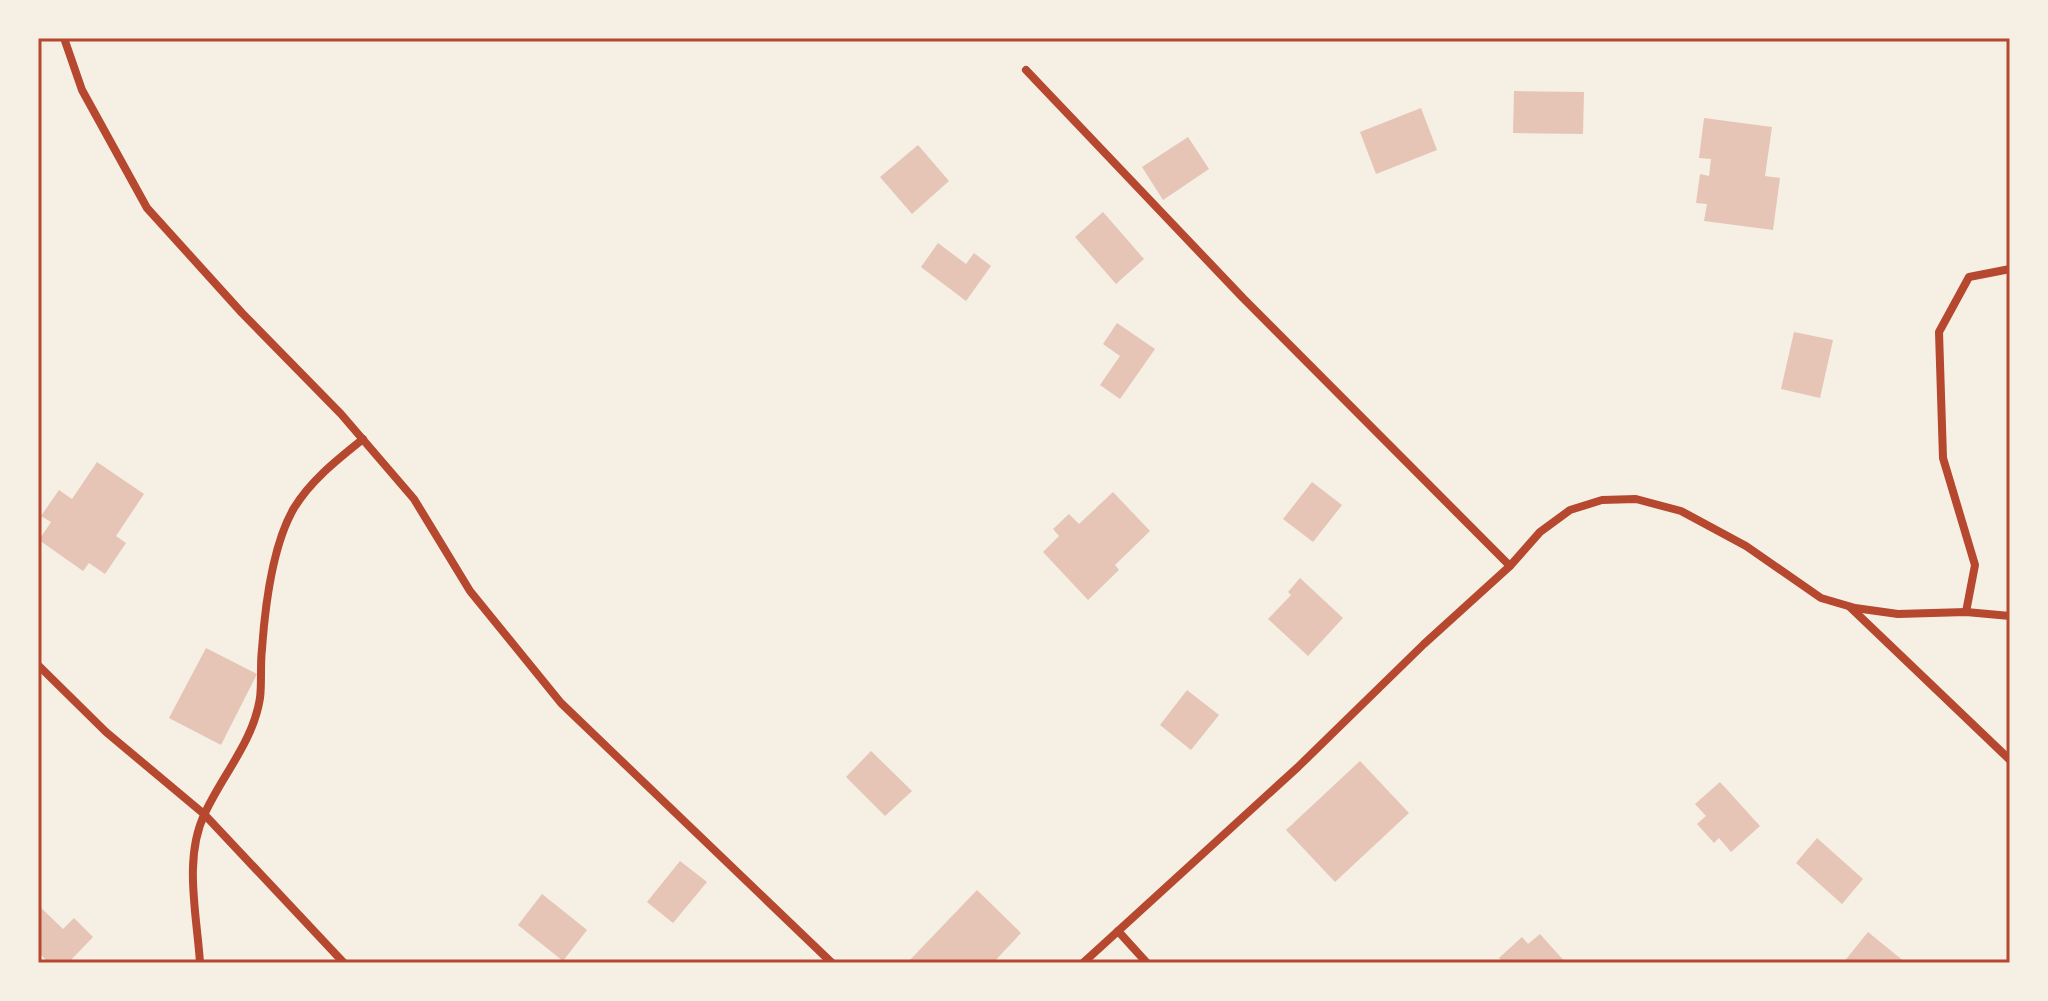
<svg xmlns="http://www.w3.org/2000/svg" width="2048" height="1001" font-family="'Nunito Sans',sans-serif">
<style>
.building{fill:#e6c5b7}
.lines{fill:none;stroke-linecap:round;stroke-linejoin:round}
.minor{stroke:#b5482f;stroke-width:8}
.neatline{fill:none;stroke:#b5482f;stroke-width:3}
</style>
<rect width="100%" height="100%" fill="#f6efe4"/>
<g class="building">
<path d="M 1514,91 L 1584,92 L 1583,134 L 1513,133 Z"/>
<path d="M 1421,108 L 1437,150 L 1376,174 L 1360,132 Z"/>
<path d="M 1704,118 L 1772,127 L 1765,176 L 1780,178 L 1773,230 L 1704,221 L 1707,204 L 1696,203 L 1700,174 L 1709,176 L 1711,159 L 1699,158 Z"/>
<path d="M 1188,137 L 1209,169 L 1163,200 L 1142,167 Z"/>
<path d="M 918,145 L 949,181 L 912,214 L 880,177 Z"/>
<path d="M 1103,212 L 1144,259 L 1116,284 L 1075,237 Z"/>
<path d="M 938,243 L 966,264 L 974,253 L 991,266 L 966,301 L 921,267 Z"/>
<path d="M 1117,323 L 1155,349 L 1120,399 L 1100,385 L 1120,356 L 1103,344 Z"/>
<path d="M 1794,332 L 1833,340 L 1820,398 L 1781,389 Z"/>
<path d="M 97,462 L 144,494 L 116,536 L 126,543 L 105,574 L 89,563 L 83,571 L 39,540 L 51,522 L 41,516 L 59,490 L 72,499 Z"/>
<path d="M 1312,482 L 1342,505 L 1313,542 L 1283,519 Z"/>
<path d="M 1113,492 L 1150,531 L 1115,565 L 1119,570 L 1088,600 L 1043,552 L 1059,536 L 1053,529 L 1069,514 L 1079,524 Z"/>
<path d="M 1300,578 L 1343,618 L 1308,656 L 1268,619 L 1291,595 L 1288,592 Z"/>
<path d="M 206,648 L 257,674 L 221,745 L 169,718 Z"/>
<path d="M 1187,690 L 1219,715 L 1191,750 L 1160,725 Z"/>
<path d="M 871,751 L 912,791 L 885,816 L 846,777 Z"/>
<path d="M 1360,761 L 1409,813 L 1335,882 L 1286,830 Z"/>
<path d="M 1720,782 L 1760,826 L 1731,852 L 1719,838 L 1714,843 L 1697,824 L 1706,816 L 1695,804 Z"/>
<path d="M 1817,838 L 1863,879 L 1842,904 L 1796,863 Z"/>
<path d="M 680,861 L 707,882 L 673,923 L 647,902 Z"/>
<path d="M 977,890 L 1021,933 L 993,963 L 907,963 Z"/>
<path d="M 542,894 L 587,930 L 563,961 L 518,925 Z"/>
<path d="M 38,905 L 63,929 L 74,918 L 93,937 L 68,963 L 49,963 L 38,952 Z"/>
<path d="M 1868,932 L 1906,963 L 1843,963 Z"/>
<path d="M 1540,934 L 1566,963 L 1503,963 L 1499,958 L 1522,937 L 1528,944 Z"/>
</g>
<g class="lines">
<g class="minor">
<path d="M 64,38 L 82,90 L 147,208 L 242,313 L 341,414 L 414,499 L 470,591 L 561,703 L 832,963"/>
<path d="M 1026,70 L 1243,298 L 1510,566"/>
<path d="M 1850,607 L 2010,760"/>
<path d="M 1966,612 L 1975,565 L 1943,458 L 1939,332 L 1969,277 L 2010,269"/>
<path d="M 38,665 L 106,732 L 204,814 L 344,963"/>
<path d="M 1118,931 L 1147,963"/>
<path d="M 200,963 C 197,915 183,858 205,813 C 223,774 253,742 260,698 C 262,682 260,665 262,649 C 265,607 273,544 294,508 C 311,480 338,459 363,439"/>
<path d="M 1083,963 L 1298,767 L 1424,644 L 1510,566 L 1540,532 L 1570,510 L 1602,500 L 1636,499 L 1681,511 L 1746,546 L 1821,598 L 1855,608 L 1898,614 L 1966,612 L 2010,616"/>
</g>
</g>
<rect width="2048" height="1001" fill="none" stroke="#f6efe4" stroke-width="80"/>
<rect x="40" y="40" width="1968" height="921" class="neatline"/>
</svg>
